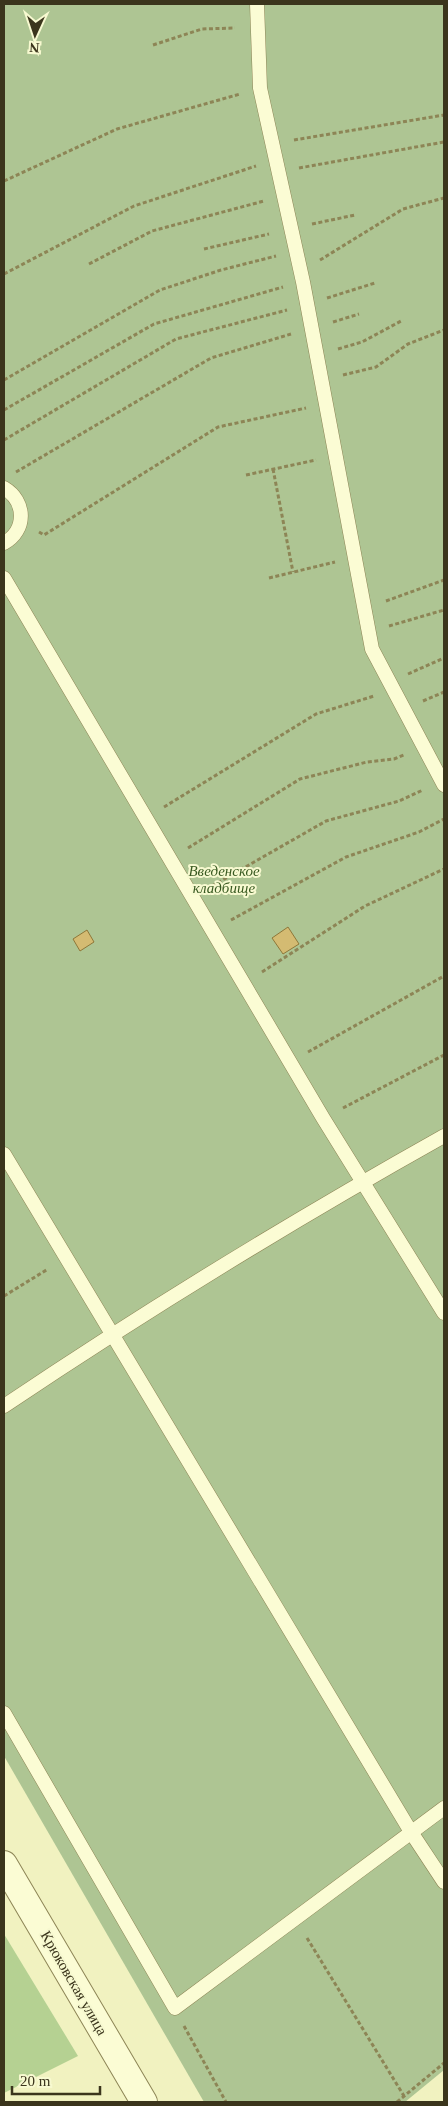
<svg xmlns="http://www.w3.org/2000/svg" width="448" height="2106" font-family="'Times New Roman',serif">
<style>
.green{fill:#b5d192}
.cemetery{fill:#aec593}
.building{fill:#d4bb72;stroke:#8e7739}
.lines{fill:none;stroke-linecap:round;stroke-linejoin:round}
.service-casing{stroke:#8d8556;stroke-width:15}
.minor-casing{stroke:#8d8556;stroke-width:28}
.path{stroke:#8d8556;stroke-width:3;stroke-dasharray:4 2.5;stroke-linecap:butt}
.service{stroke:#fbfcd4;stroke-width:14}
.minor{stroke:#fbfcd4;stroke-width:26}
.labels{text-anchor:middle;dominant-baseline:central;stroke-width:4;stroke-linejoin:round;paint-order:stroke}
.park-label{font-size:15px;font-style:italic;fill:#385920;stroke:#f7f9d0}
.street-label{font-size:15px;fill:#3b351c;stroke:#f7f9d0}
</style>
<rect width="100%" height="100%" fill="#f1f2c0"/>
<path class="green" d="M 4,1934 L 78,2056 L 4,2093 Z"/>
<path class="cemetery" d="M 4,4 L 444,4 L 444,2070 L 405,2102 L 204,2102 L 4,1756 Z"/>
<g class="building">
<path d="M 288,927 L 299,944 L 283,954 L 272,938 Z"/>
<path d="M 87,930 L 94,942 L 80,951 L 73,939 Z"/>
</g>
<g class="lines">
<defs>
<g id="service">
<path d="M 257,4 L 260,88 L 303,282 L 372,649 L 444,785"/>
<path d="M 4,488 C 26,501 27,530 4,543"/>
<path d="M 4,578 L 323,1118 L 444,1313"/>
<path d="M 4,1154 L 411,1832 L 444,1882"/>
<path d="M 4,1406 C 147,1310 294,1220 444,1136"/>
<path d="M 4,1713 L 175,2008 L 444,1808"/>
</g>
<path id="minor" d="M 4,1864 L 144,2102"/>
</defs>
<use href="#service" class="service-casing"/>
<use href="#minor" class="minor-casing"/>
<g class="path">
<path d="M 153,45 L 202,29 L 235,28"/>
<path d="M 294,140 L 444,115"/>
<path d="M 299,168 L 444,142"/>
<path d="M 4,181 L 117,129 L 240,94"/>
<path d="M 312,224 L 355,215"/>
<path d="M 204,249 L 269,234"/>
<path d="M 320,260 L 403,209 L 444,198"/>
<path d="M 89,264 L 152,231 L 264,201"/>
<path d="M 4,274 L 134,206 L 256,166"/>
<path d="M 327,298 L 375,283"/>
<path d="M 333,322 L 359,314"/>
<path d="M 338,349 L 362,342 L 403,320"/>
<path d="M 343,375 L 376,367 L 408,344 L 444,330"/>
<path d="M 4,380 L 160,290 L 221,270 L 276,256"/>
<path d="M 4,410 L 154,324 L 283,287"/>
<path d="M 4,440 L 176,339 L 287,310"/>
<path d="M 273,469 L 293,572"/>
<path d="M 16,472 L 211,358 L 291,334"/>
<path d="M 246,475 L 316,460"/>
<path d="M 39,532 L 44,535 L 218,427 L 306,408"/>
<path d="M 269,578 L 335,562"/>
<path d="M 386,601 L 444,580"/>
<path d="M 389,626 L 444,610"/>
<path d="M 408,674 L 444,658"/>
<path d="M 423,701 L 444,692"/>
<path d="M 164,807 L 316,714 L 374,696"/>
<path d="M 188,848 L 300,779 L 367,762 L 394,759 L 404,755"/>
<path d="M 212,886 L 326,821 L 399,801 L 423,790"/>
<path d="M 231,920 L 346,857 L 419,832 L 444,819"/>
<path d="M 262,972 L 365,906 L 444,869"/>
<path d="M 308,1052 L 444,976"/>
<path d="M 343,1108 L 444,1055"/>
<path d="M 4,1296 L 48,1269"/>
<path d="M 307,1938 L 404,2096"/>
<path d="M 184,2026 L 226,2102"/>
<path d="M 397,2102 L 444,2063"/>
</g>
<use href="#service" class="service"/>
<use href="#minor" class="minor"/>
</g>
<g class="labels">
<g class="park-label">
<text x="224" y="871">Введенское<tspan x="224" dy="17">кладбище</tspan></text>
</g>
<g class="street-label">
<text transform="translate(74 1983) rotate(60)">Крюковская улица</text>
</g>
</g>
<rect width="448" height="2106" fill="none" stroke="#3b351c" stroke-width="10"/>
<g transform="translate(35 35) rotate(183)" stroke="#f7f9d0" stroke-width="4" paint-order="stroke">
<path d="M0-4L9 19L0 12L-9 19Z" fill="#3b351c"/>
<text y="-8" font-size="14" font-weight="bold" text-anchor="middle" fill="#3b351c">N</text>
</g>
<path d="M12 2086v8h88v-8" fill="none" stroke="#3b351c" stroke-width="2.5"/>
<text x="20" y="2086" font-size="15" fill="#3b351c" stroke="#f7f9d0" stroke-width="4" paint-order="stroke">20 m</text>
</svg>
